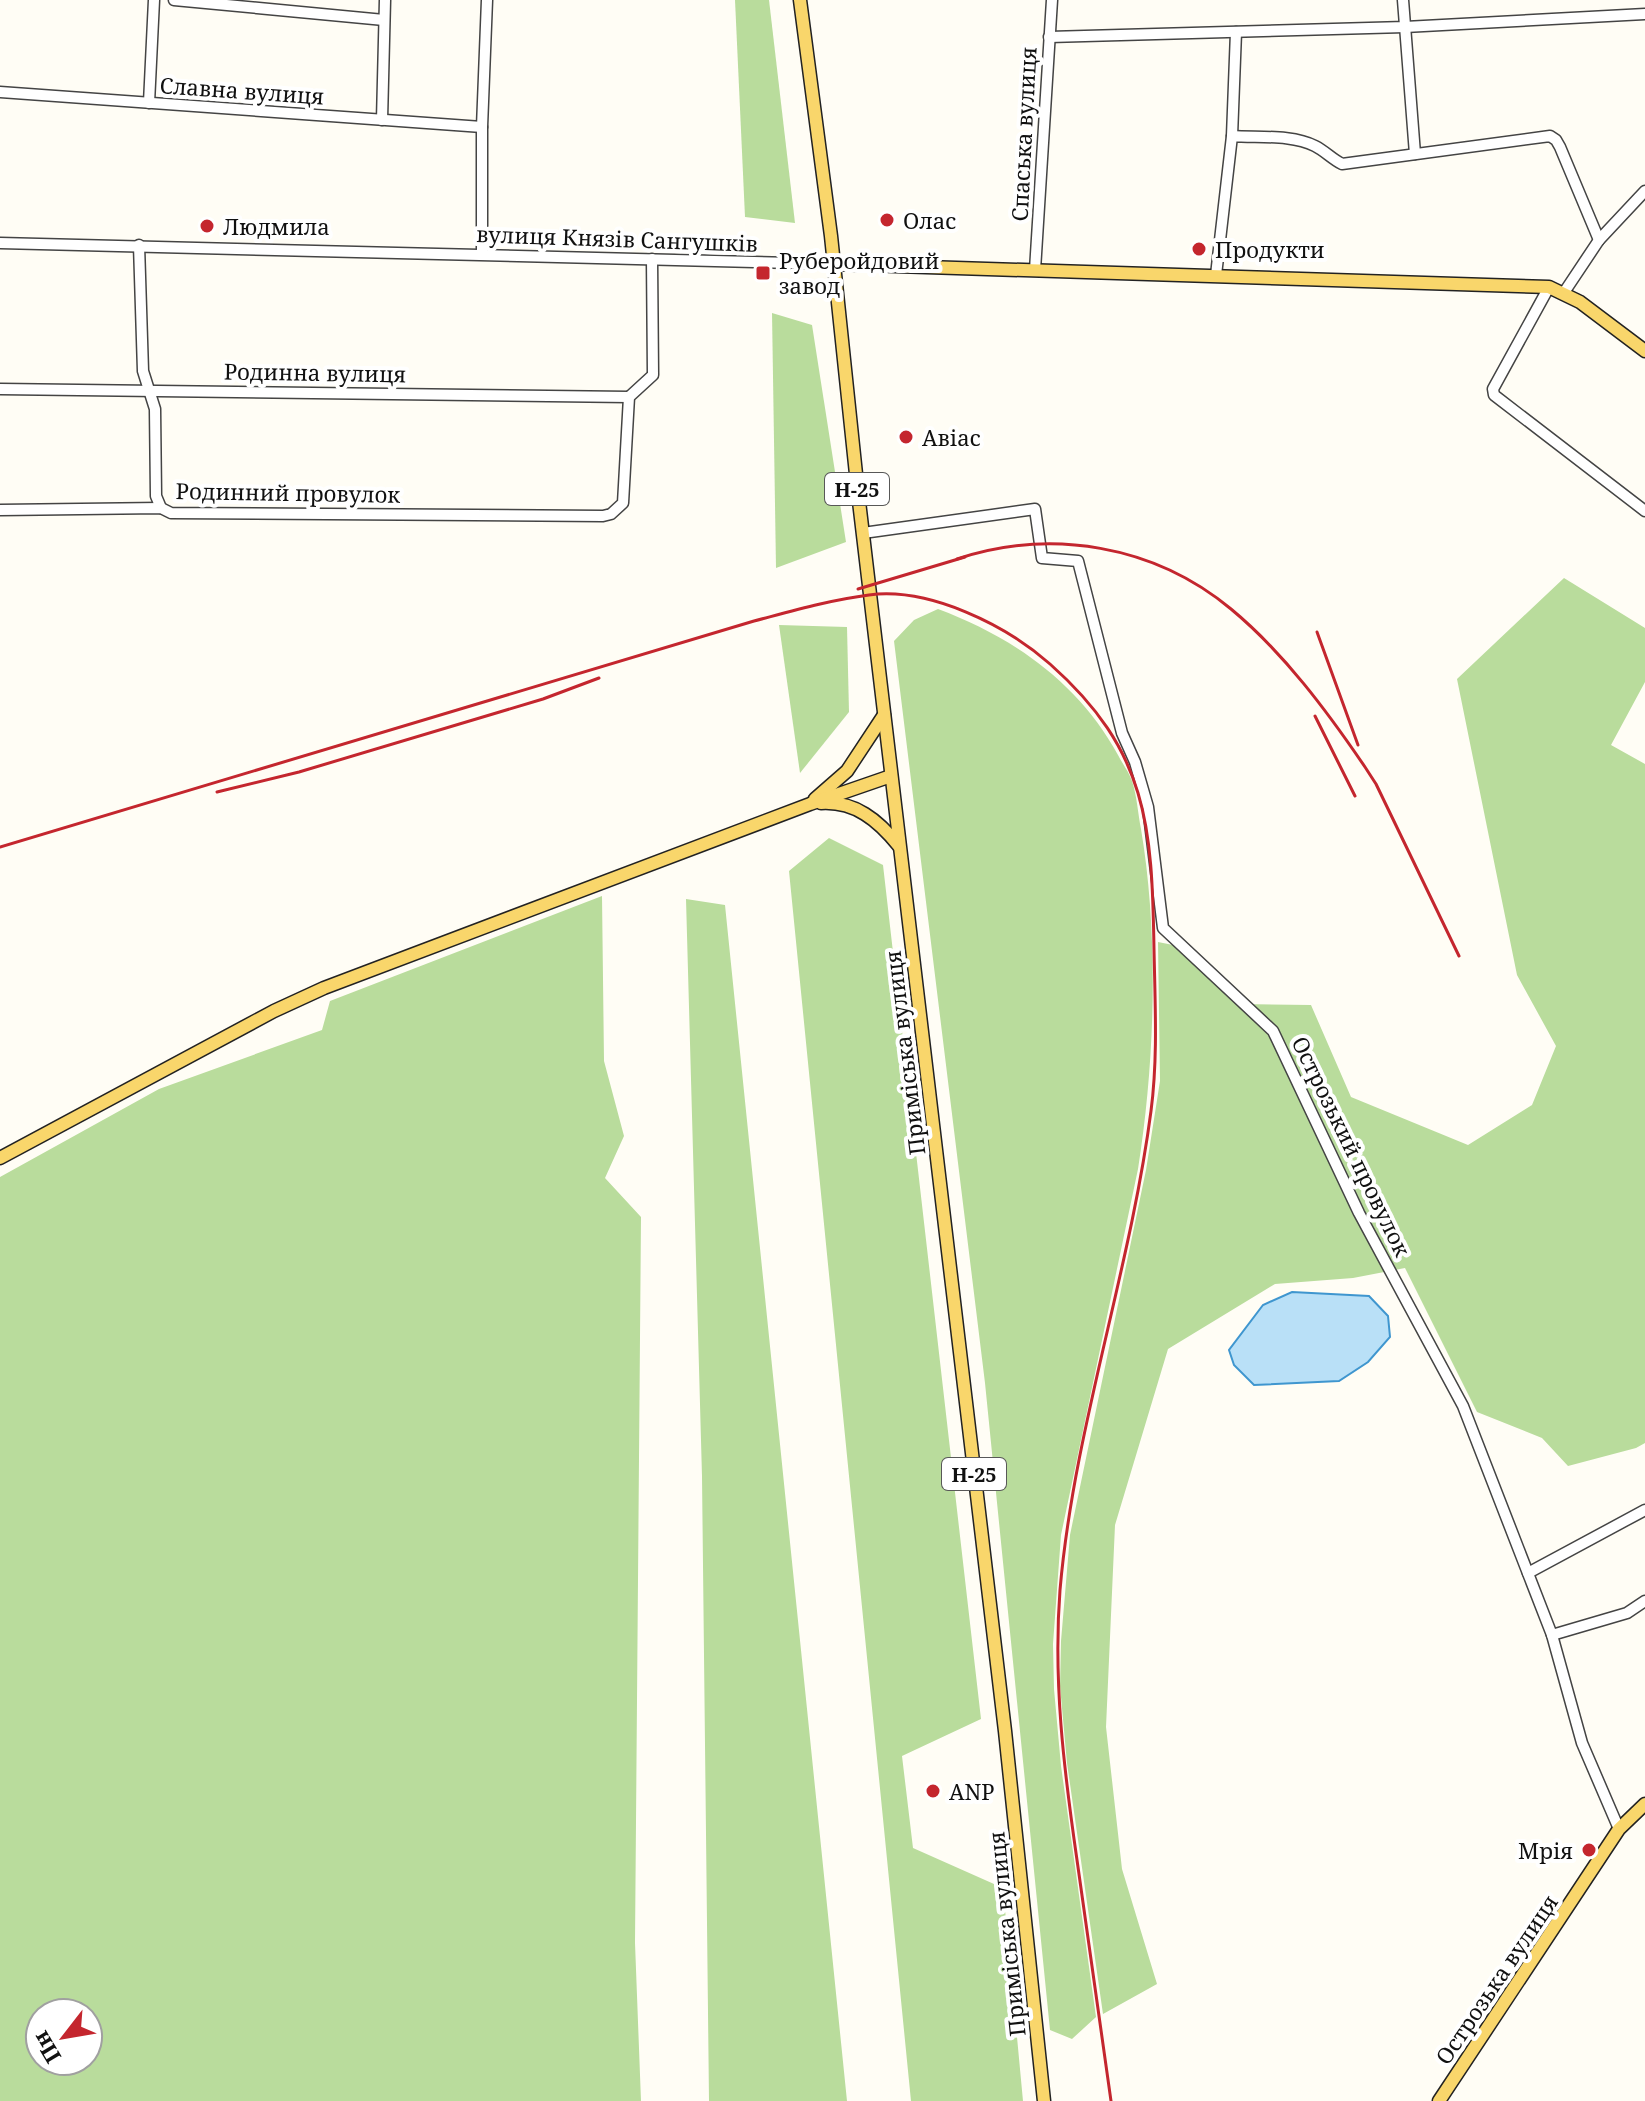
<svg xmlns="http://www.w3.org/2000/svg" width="1645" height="2101" font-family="'Noto Serif',serif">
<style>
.forest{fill:#b9dc9c;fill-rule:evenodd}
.water{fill:#b9e0f7;stroke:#3f96cf;stroke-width:2}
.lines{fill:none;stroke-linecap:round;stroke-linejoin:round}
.minor-casing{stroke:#444;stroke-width:13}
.major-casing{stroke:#222;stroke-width:15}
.minor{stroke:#fff;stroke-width:10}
.major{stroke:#f9d66b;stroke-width:12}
.rail{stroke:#c4262e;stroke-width:3}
.poi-dot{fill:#c4262e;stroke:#fff;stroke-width:3}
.labels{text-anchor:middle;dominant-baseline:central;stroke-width:8;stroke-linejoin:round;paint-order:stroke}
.shield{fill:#fff;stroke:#585858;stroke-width:2}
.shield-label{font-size:20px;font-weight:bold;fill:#111}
.street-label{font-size:22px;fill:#111;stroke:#fff}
.poi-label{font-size:22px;fill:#111;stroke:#fff;text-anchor:start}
</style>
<rect width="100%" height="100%" fill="#fffdf5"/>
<g class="forest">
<path d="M 735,0 L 769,0 L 795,223 L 745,217 Z"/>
<path d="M 772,313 L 812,325 L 846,542 L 776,568 Z"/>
<path d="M 1564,578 L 1645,628 L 1645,682 L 1611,745 L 1645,764 L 1645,1443 L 1636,1448 L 1568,1466 L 1542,1438 L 1477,1412 L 1405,1268 L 1353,1278 L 1275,1284 L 1168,1349 L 1115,1525 L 1106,1727 L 1122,1869 L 1157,1984 L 1103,2014 L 1067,1763 L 1060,1686 L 1061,1641 L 1070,1535 L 1146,1170 L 1160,1081 L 1158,942 L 1178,946 L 1239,1004 L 1311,1005 L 1351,1097 L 1468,1145 L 1532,1105 L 1556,1046 L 1517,975 L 1457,679 Z"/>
<path d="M 938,609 C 1013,637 1079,683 1118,755 C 1122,763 1129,772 1132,781 C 1137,796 1138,814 1141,829 C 1159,936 1155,1062 1138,1169 L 1061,1535 L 1053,1644 L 1054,1689 L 1061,1766 L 1096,2017 L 1072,2039 L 1050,2030 L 985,1383 L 894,641 L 914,620 Z"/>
<path d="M 779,625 L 847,627 L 849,712 L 800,773 Z"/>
<path d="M 829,838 L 883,865 L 981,1719 L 902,1756 L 913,1848 L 1003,1888 L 1023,2101 L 911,2101 L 789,871 Z"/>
<path d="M 602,896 L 604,1061 L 624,1136 L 605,1178 L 641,1217 L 635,1943 L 641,2101 L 0,2101 L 0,1177 L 159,1089 L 322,1030 L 330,1001 ZM 40,2013 L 88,2013 L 88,2061 L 40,2061 Z"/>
<path d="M 686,899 L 725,905 L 847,2101 L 709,2101 L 702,1476 Z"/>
</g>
<path class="water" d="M 1292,1292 L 1369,1296 L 1388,1316 L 1390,1337 L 1368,1362 L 1339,1381 L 1254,1385 L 1234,1365 L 1229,1350 L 1263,1305 Z"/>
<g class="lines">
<defs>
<g id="minor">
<path d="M 174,0 L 384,20"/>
<path d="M 1403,0 L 1415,154"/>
<path d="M 1049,37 L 1405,27 L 1645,14"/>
<path d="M 0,92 L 482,127"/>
<path d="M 149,103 L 154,0"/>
<path d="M 382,120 L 385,0"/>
<path d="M 1232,136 L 1236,32"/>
<path d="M 0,243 L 834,264"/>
<path d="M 139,245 L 143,371 L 155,409 L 156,496 L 161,508"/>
<path d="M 482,254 L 482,127 L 487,0"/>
<path d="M 1035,270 L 1052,0"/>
<path d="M 1216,275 L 1232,136 C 1258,138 1292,134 1315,146 C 1325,151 1332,159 1342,164 L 1550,136 L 1556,140 L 1560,147 L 1599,240"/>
<path d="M 1549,287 L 1493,389 L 1494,395 L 1645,511"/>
<path d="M 1563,294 L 1599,240 L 1645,191"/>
<path d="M 0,389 L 629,397"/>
<path d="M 0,510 L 161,508 L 171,513 L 603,516 L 611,514 L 623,503 L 629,397 L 653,375 L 652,259"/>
<path d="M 863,533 L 1035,509 L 1042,558 L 1078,561 L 1122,733 L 1135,762 L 1148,807 L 1163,928 L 1273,1031 L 1359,1213 L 1463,1406 L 1552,1635 L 1582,1743 L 1619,1829"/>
<path d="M 1528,1573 L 1645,1510"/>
<path d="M 1552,1635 L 1627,1613 L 1645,1601"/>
</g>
<g id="major">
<path d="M 800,0 L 831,236 L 858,493 L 1005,1731 L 1044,2101"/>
<path d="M 834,264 L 1549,287 L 1580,302 L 1645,351"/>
<path d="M 815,799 L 847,771 L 884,715"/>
<path d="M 821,803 C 855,801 878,820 899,846"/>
<path d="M 0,1158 L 274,1011 L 324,988 L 810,804 L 891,776"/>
<path d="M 1439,2101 L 1619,1829 L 1645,1804"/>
</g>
</defs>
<use href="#minor" class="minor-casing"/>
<use href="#major" class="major-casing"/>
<use href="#minor" class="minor"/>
<use href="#major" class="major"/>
<g class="rail">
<path d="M 957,559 C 1051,528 1154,545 1231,609 C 1283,652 1327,711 1365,767 L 1376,784 L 1459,956"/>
<path d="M 858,589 L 965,557"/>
<path d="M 1317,632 L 1358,745"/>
<path d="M 1315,716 L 1355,796"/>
<path d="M 217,792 L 299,772 L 543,699 L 599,678"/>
<path d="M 0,847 L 754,621 C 792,611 830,600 869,595 C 929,587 1006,625 1050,664 C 1148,751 1152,826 1154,949 C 1155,1003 1158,1058 1151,1111 C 1130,1272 1074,1428 1060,1590 C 1053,1681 1064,1770 1077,1860 C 1088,1940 1100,2020 1111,2101"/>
</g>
</g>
<g class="poi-dot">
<circle cx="887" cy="220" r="8"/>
<circle cx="207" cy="226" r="8"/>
<circle cx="1199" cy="249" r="8"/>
<rect x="755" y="265" width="16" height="16" rx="4"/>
<circle cx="906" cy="437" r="8"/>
<circle cx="933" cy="1791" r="8"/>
<circle cx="1589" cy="1850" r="8"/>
</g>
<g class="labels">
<g class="shield">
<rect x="825" y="473" width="64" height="32" rx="6"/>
<rect x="942" y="1458" width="64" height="32" rx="6"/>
</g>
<g class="shield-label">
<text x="857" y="489">Н-25</text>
<text x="974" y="1474">Н-25</text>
</g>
<g class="street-label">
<text transform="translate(242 90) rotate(4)">Славна вулиця</text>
<text transform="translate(1023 134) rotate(-87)">Спаська вулиця</text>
<text transform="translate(617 238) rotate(2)">вулиця Князів Сангушків</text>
<text transform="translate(315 372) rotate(1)">Родинна вулиця</text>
<text transform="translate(288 492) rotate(1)">Родинний провулок</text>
<text transform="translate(904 1053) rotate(-97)">Приміська вулиця</text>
<text transform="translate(1352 1146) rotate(64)">Острозький провулок</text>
<text transform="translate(1006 1934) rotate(-96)">Приміська вулиця</text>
<text transform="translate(1496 1979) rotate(-56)">Острозька вулиця</text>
</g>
<g class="poi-label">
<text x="903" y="220">Олас</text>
<text x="223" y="226">Людмила</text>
<text x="1215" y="249">Продукти</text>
<text x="779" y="260">Руберойдовий<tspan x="779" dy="25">завод</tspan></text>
<text x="922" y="437">Авіас</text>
<text x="949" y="1791">ANP</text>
<text x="1573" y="1850" text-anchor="end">Мрія</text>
</g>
</g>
<g transform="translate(64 2037) rotate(239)"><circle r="38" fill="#ffffff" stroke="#a0a0a0" stroke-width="2"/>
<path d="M0-6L14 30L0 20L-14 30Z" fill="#c4262e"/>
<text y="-12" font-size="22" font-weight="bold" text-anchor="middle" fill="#111111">Пн</text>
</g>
</svg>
